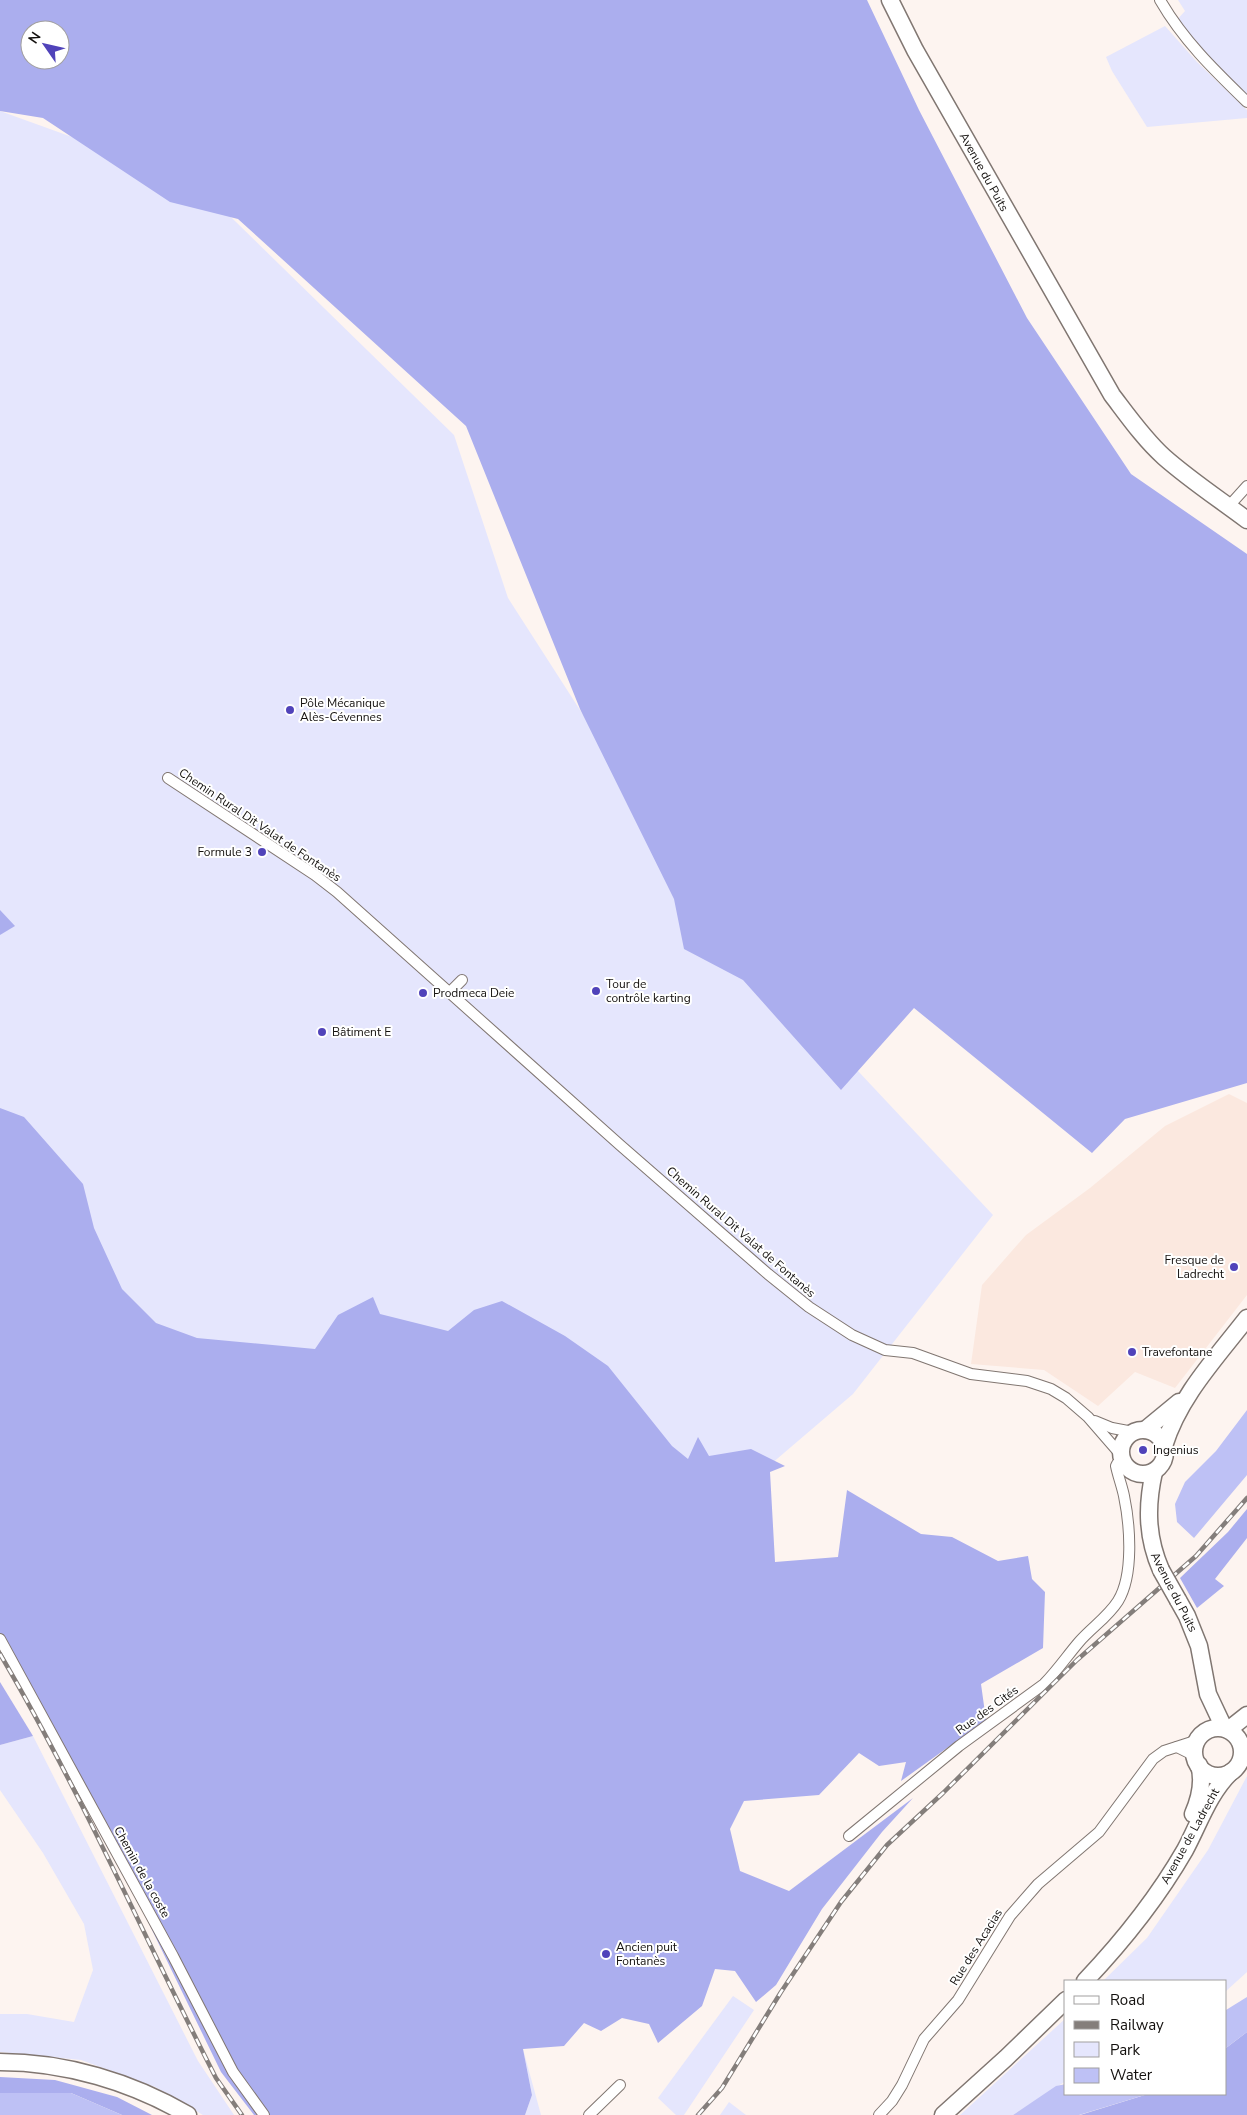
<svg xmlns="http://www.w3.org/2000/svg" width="1247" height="2115" font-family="'Nunito Sans',sans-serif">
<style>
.built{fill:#fbe8df}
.green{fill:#e5e6fd}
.forest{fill:#abaeee;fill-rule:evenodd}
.water{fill:#bec1f5}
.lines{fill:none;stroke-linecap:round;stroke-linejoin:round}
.minor-casing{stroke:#807671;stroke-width:12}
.primary-casing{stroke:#807671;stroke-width:19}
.minor{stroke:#fff;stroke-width:10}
.primary{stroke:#fff;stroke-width:16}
.rail-casing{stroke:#847e7b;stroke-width:4.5}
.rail{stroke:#fff;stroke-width:2.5;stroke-dasharray:8;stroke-linecap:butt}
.primary-bridge-casing{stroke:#807671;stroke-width:19;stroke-linecap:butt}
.primary-bridge{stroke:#fff;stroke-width:16}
.poi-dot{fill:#5043ba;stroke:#fff;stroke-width:2}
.labels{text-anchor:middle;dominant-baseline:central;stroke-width:4;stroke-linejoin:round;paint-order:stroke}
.street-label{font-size:12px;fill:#13100e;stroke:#fff}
.poi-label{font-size:12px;fill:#13100e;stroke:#fff;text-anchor:start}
</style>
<rect width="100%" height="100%" fill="#fdf4f0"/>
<path class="built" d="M 1229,1094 L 1247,1103 L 1247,1295 L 1175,1388 L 1135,1372 L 1098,1406 L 1044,1370 L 971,1364 L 982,1285 L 1026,1235 L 1090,1188 L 1165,1126 Z"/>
<g class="green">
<path d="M 1178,0 L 1247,0 L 1247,96 L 1201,52 L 1176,21 L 1185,11 Z"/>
<path d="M 1165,26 L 1197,62 L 1247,110 L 1247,118 L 1147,127 L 1112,71 L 1106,57 Z"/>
<path d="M 0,111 L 194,181 L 454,435 L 508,598 L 652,822 L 753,959 L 993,1215 L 853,1394 L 757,1476 L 510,1495 L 110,1311 L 0,1149 Z"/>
<path d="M 33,1736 L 198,2061 L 234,2115 L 203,2115 L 155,2087 L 81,2060 L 0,2052 L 0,2014 L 27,2014 L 74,2022 L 93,1970 L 84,1924 L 43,1853 L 0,1790 L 0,1745 Z"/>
<path d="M 1247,1776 L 1247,1972 L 1226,1991 L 1226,1981 L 1103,1981 L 1147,1938 L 1208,1850 Z"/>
<path d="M 733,1996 L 754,2010 L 684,2115 L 676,2115 L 658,2098 Z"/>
<path d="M 1066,2018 L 1066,2081 L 1013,2115 L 960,2115 Z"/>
<path d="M 523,2049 L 541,2115 L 525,2115 L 532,2095 Z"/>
<path d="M 729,2102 L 746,2115 L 720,2115 Z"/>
</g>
<g class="forest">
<path d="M 0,0 L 867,0 L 919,110 L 1027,318 L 1131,474 L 1247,554 L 1247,1083 L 1125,1119 L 1092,1153 L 914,1008 L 841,1090 L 743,980 L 684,949 L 674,899 L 580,709 L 466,426 L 238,219 L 170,202 L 43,118 L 0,111 ZM 30,30 L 60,30 L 60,60 L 30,60 Z"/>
<path d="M 0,910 L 15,926 L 0,935 Z"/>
<path d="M 0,1108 L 24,1117 L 83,1184 L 94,1228 L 122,1289 L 156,1323 L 197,1338 L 315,1349 L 338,1315 L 373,1297 L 380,1314 L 448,1331 L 474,1310 L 502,1301 L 565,1336 L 608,1366 L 672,1446 L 688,1459 L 698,1437 L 709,1456 L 751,1449 L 785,1466 L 770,1472 L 775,1562 L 838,1557 L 847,1490 L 921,1534 L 952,1537 L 998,1561 L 1028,1556 L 1032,1579 L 1045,1592 L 1043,1648 L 981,1684 L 986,1720 L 901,1781 L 906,1762 L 879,1766 L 859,1753 L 819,1795 L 744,1801 L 730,1829 L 740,1871 L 789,1891 L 913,1798 L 882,1832 L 822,1909 L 776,1985 L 756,2002 L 735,1971 L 715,1969 L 702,2006 L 658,2043 L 649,2024 L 622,2018 L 601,2031 L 584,2023 L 564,2046 L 523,2049 L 532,2095 L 525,2115 L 254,2115 L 221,2072 L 136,1897 L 0,1640 Z"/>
<path d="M 1247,1509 L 1247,1538 L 1215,1579 L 1224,1586 L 1197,1608 L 1180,1578 L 1228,1532 Z"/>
<path d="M 0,1682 L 33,1736 L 0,1745 Z"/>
<path d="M 1247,2032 L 1247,2115 L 1080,2115 L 1148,2094 L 1226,2094 L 1226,2048 Z"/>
<path d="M 0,2077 L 55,2080 L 117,2097 L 152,2115 L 122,2115 L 71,2093 L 0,2093 Z"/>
</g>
<g class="water">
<path d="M 1247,1410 L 1247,1475 L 1194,1538 L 1177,1522 L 1175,1504 L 1185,1482 L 1216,1451 Z"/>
<path d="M 1247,1997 L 1247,2032 L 1226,2048 L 1226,2010 Z"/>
<path d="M 1066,2084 L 1066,2094 L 1148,2094 L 1079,2115 L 1013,2115 L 1056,2086 Z"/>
<path d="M 0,2093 L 71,2093 L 122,2115 L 0,2115 Z"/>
</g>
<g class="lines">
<defs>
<g id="minor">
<path d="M 1160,0 C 1183,40 1214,70 1247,102"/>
<path d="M 1229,506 L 1247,486"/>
<path d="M 168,778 L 315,875 L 337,892 L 620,1145 L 768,1274 L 809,1307 L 852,1335 L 885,1350 L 913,1353 L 971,1374 L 1027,1381 L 1051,1389 L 1066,1398 L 1088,1417 L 1121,1455"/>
<path d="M 449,993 L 462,980"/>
<path d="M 1095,1421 L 1112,1428 L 1133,1432"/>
<path d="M 0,1639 L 173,1956 L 233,2072 L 264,2115"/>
<path d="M 1177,1747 L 1195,1756"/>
<path d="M 849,1836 L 959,1746 L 1044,1684 C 1057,1671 1067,1656 1079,1642 C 1091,1628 1108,1617 1118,1601 C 1134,1575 1130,1525 1124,1496 C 1122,1486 1118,1476 1116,1466 L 1117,1464 L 1123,1460"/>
<path d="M 589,2115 L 620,2085"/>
<path d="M 879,2115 L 892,2101 L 902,2085 L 924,2039 L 958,2000 L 1010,1916 L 1038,1884 L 1099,1832 L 1153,1759 L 1164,1751 L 1198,1740"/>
</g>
<g id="primary">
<path d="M 890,0 L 915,50 L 1112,395 C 1128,416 1144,439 1164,457 C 1190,480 1219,499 1247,520"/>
<path d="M 1145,1430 L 1179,1402"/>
<circle cx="1143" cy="1452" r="22"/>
<path d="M 1164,1446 C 1179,1397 1216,1358 1247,1318"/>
<path d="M 1154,1472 C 1146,1507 1147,1538 1161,1570"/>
<path d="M 1178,1600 L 1187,1616 L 1199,1646 L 1208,1694 L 1224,1728"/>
<circle cx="1218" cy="1752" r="24"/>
<path d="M 1228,1730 L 1247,1715"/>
<path d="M 1193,1814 C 1200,1798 1204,1782 1199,1765"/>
<path d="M 1085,1981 C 1122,1942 1158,1897 1185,1850 C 1199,1824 1209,1793 1231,1772"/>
<path d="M 0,2062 C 65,2062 132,2082 188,2115"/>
<path d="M 943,2115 L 1006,2058 L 1066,2000"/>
</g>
</defs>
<use href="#minor" class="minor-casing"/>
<use href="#primary" class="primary-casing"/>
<use href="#minor" class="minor"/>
<use href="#primary" class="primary"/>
<defs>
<g id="rail">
<path d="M 0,1654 C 80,1790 144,1937 216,2078 L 242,2115"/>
<path d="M 698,2115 L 722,2088 L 781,1992 L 841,1902 L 887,1845 L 943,1793 L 1077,1660 L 1196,1556 L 1247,1498"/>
</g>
</defs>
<use href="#rail" class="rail-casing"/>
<use href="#rail" class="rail"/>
<defs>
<path id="primary-bridge" d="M 1161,1570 L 1178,1600"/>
</defs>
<use href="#primary-bridge" class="primary-bridge-casing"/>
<use href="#primary-bridge" class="primary-bridge"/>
</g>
<g class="poi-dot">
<circle cx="290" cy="710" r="5"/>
<circle cx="262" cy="852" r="5"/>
<circle cx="596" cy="991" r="5"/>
<circle cx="423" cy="993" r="5"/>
<circle cx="322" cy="1032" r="5"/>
<circle cx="1234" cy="1267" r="5"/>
<circle cx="1132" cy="1352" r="5"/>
<circle cx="1143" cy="1450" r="5"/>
<circle cx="606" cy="1954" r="5"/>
</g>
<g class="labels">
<g class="street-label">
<text transform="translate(984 172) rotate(61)">Avenue du Puits</text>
<text transform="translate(260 825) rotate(34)">Chemin Rural Dit Valat de Fontanès</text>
<text transform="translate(741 1232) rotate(41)">Chemin Rural Dit Valat de Fontanès</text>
<text transform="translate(1174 1592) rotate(63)">Avenue du Puits</text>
<text transform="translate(987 1710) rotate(-36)">Rue des Cités</text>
<text transform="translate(1190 1836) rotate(-61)">Avenue de Ladrecht</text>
<text transform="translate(142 1872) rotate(61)">Chemin de la coste</text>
<text transform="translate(976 1947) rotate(-58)">Rue des Acacias</text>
</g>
<g class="poi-label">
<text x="300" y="703">Pôle Mécanique<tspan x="300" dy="14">Alès-Cévennes</tspan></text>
<text x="252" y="852" text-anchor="end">Formule 3</text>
<text x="606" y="984">Tour de<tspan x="606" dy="14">contrôle karting</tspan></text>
<text x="433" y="993">Prodmeca Deie</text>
<text x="332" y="1032">Bâtiment E</text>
<text x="1224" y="1260" text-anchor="end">Fresque de<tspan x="1224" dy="14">Ladrecht</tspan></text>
<text x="1142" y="1352">Travefontane</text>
<text x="1153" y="1450">Ingenius</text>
<text x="616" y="1947">Ancien puit<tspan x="616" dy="14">Fontanès</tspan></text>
</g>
</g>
<rect x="1064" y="1980" width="162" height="115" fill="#ffffff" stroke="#a19f9f"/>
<rect x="1074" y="1996" width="25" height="8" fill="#ffffff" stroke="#a19f9f"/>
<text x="1110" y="2005" font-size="15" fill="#13100e">Road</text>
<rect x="1074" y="2021" width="25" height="8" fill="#847e7b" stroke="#a19f9f"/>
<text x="1110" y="2030" font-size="15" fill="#13100e">Railway</text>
<rect x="1074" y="2042" width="25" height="15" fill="#e5e6fd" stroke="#a19f9f"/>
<text x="1110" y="2055" font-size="15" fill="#13100e">Park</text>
<rect x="1074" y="2068" width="25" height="15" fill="#bec1f5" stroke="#a19f9f"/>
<text x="1110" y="2080" font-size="15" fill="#13100e">Water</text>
<g transform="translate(45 45) rotate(304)"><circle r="24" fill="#ffffff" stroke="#a19f9f"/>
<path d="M0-4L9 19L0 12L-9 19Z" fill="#5043ba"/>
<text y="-8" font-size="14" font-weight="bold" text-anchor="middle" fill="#13100e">N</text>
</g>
</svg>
